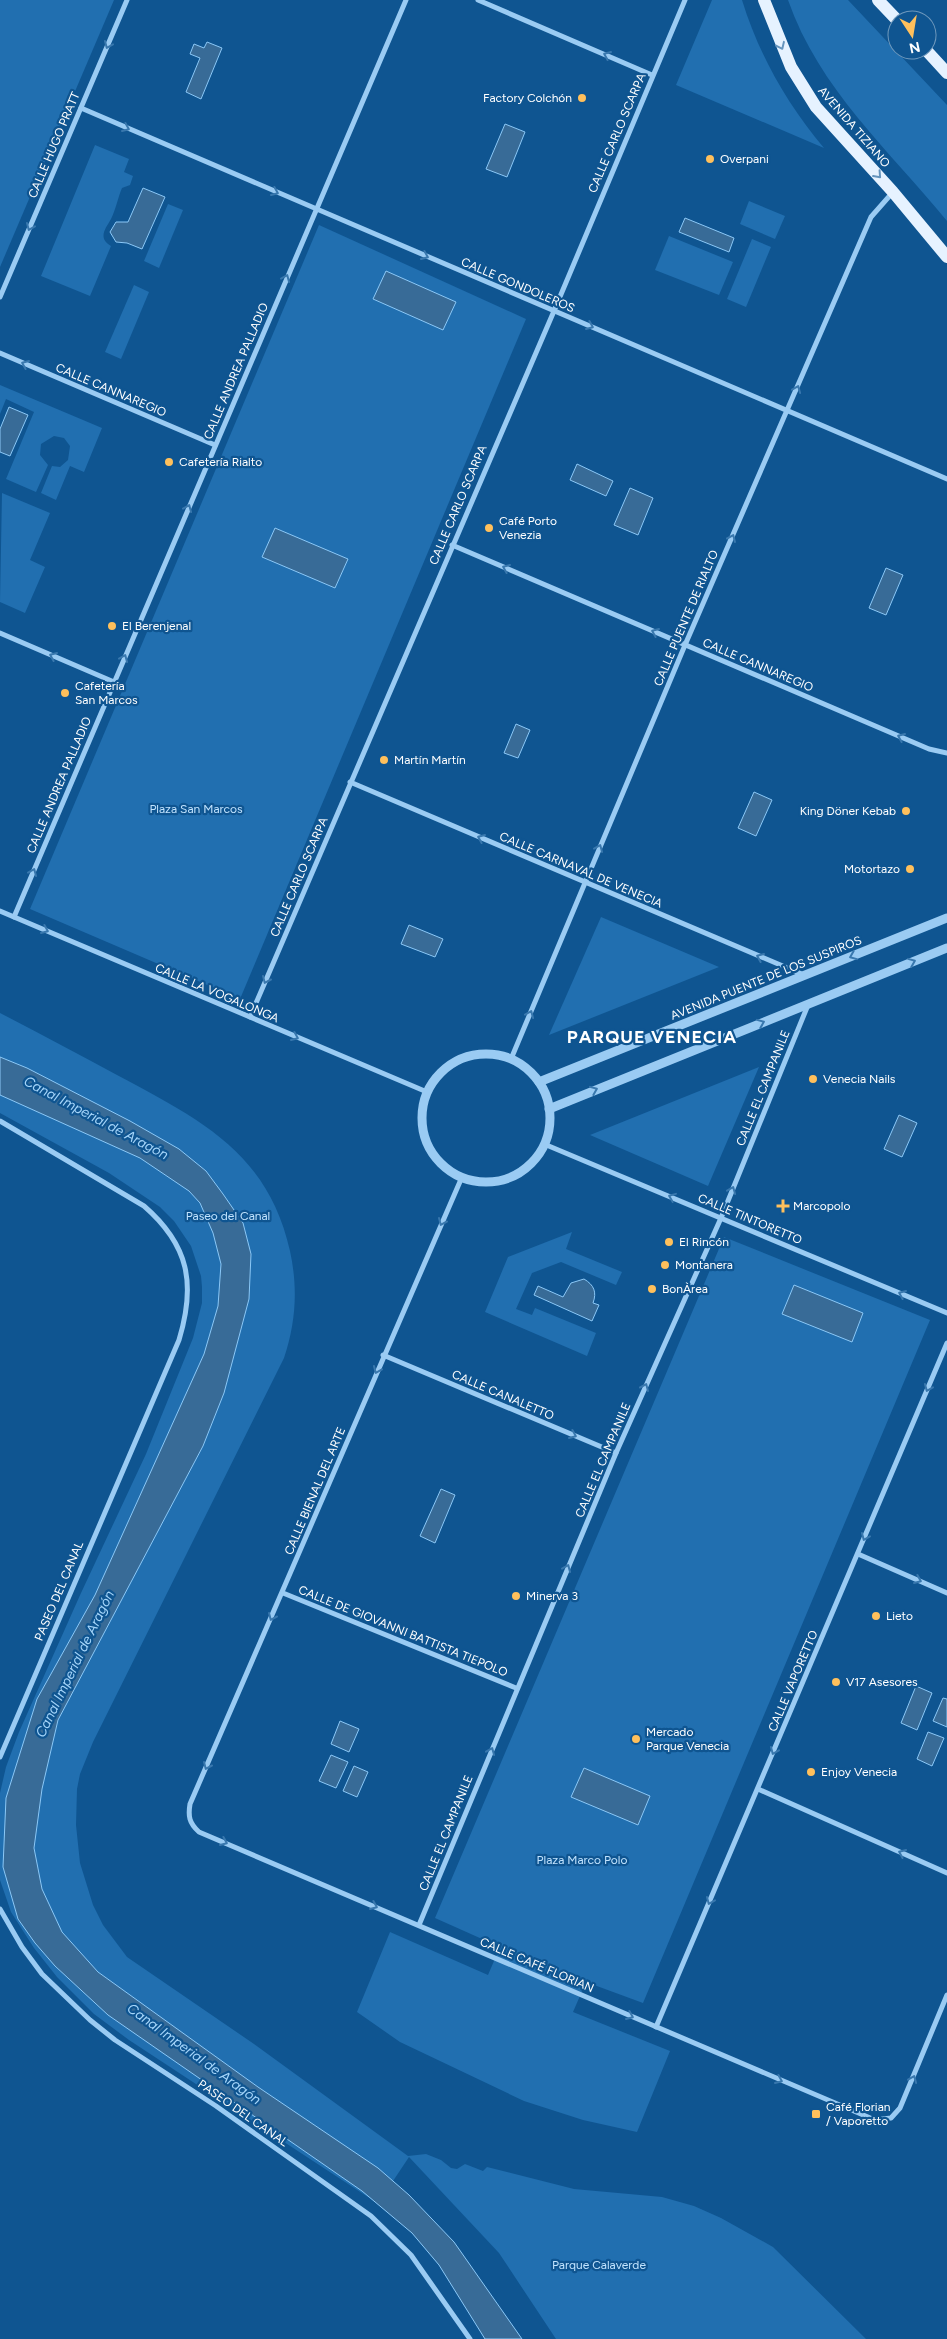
<svg xmlns="http://www.w3.org/2000/svg" width="947" height="2339" font-family="Figtree,sans-serif">
<style>
.green{fill:#216fb0}
.water{fill:#386b97;stroke:#8bc8f7}
.lines{fill:none;stroke-linecap:round;stroke-linejoin:round}
.minor{stroke:#9acbf3;stroke-width:5}
.tertiary{stroke:#9acbf3;stroke-width:9}
.primary{stroke:#e6f2ff;stroke-width:12}
.oneway{stroke:#3978ae}
.oneway2{stroke:#6594bd}
.poi-dot{fill:#ffc05c;stroke:#0f5591;stroke-width:2}
.labels{text-anchor:middle;dominant-baseline:central;stroke-width:4.5;stroke-linejoin:round;paint-order:stroke}
.poi-label{font-size:12px;fill:#fff;stroke:#0f5591;text-anchor:start}
.street-label{font-size:12px;fill:#fff;stroke:#0f5591}
.park-label{font-size:12px;fill:#c1e3fe;stroke:#0f5591}
.water-label{font-size:14px;font-style:italic;fill:#a5d5fa;stroke:#0f5591}
.district-label{font-size:18px;font-weight:bold;letter-spacing:1px;fill:#fff;stroke:#0f5591}
</style>
<rect width="100%" height="100%" fill="#0f5591"/>
<g class="green">
<path d="M 0,0 L 114,0 L 0,267 Z"/>
<path d="M 712,0 L 742,0 C 759,55 787,104 824,148 L 676,85 Z"/>
<path d="M 788,0 L 848,0 L 947,105 L 947,221 C 889,150 819,89 788,0 Z"/>
<path d="M 95,145 L 129,159 L 124,172 L 133,176 L 130,185 L 122,188 C 118,197 116,209 111,219 C 106,228 97,238 111,246 L 90,296 L 41,276 Z"/>
<path d="M 749,201 L 785,216 L 775,239 L 740,224 Z"/>
<path d="M 168,204 L 183,210 L 159,268 L 144,261 Z"/>
<path d="M 319,225 L 526,319 L 240,999 L 30,909 Z"/>
<path d="M 669,236 L 733,262 L 719,295 L 655,270 Z"/>
<path d="M 752,239 L 771,247 L 746,307 L 727,299 Z"/>
<path d="M 134,285 L 149,292 L 121,359 L 105,352 Z"/>
<path d="M 0,385 L 102,428 L 84,472 L 70,466 L 56,500 L 41,493 L 52,466 L 60,467 L 68,460 L 70,446 L 64,438 L 54,436 L 41,444 L 40,455 L 48,465 L 36,492 L 6,479 L 34,412 L 6,399 L 0,414 Z"/>
<path d="M 2,493 L 50,513 L 30,560 L 45,567 L 25,613 L 0,602 Z"/>
<path d="M 601,917 L 719,967 L 549,1035 Z"/>
<path d="M 0,1013 C 39,1033 78,1054 117,1075 C 199,1119 268,1152 290,1251 C 298,1288 296,1322 284,1358 L 93,1742 L 80,1774 L 77,1789 L 76,1825 L 80,1863 L 93,1905 L 103,1925 L 127,1957 L 254,2044 L 408,2156 L 426,2154 L 441,2160 L 451,2168 L 457,2169 L 465,2164 L 483,2171 L 487,2167 L 574,2189 L 662,2197 L 694,2206 L 721,2218 L 773,2247 L 866,2339 L 556,2339 L 499,2253 L 409,2157 L 393,2181 L 374,2201 L 129,2040 L 94,2014 L 57,1977 L 34,1948 L 11,1912 L 0,1880 L 0,1793 L 6,1767 L 19,1732 L 81,1593 L 146,1454 L 193,1338 L 202,1303 L 202,1287 L 201,1276 L 191,1246 L 174,1221 L 160,1207 L 109,1173 L 0,1113 Z"/>
<path d="M 759,1067 L 708,1186 L 590,1135 Z"/>
<path d="M 572,1232 L 566,1249 L 622,1272 L 616,1285 L 561,1262 L 532,1273 L 516,1309 L 532,1315 L 535,1308 L 596,1333 L 587,1356 L 485,1312 L 508,1257 Z"/>
<path d="M 724,1237 L 930,1320 L 643,2003 L 586,1982 L 573,2012 L 670,2051 L 637,2132 L 583,2120 L 524,2101 L 400,2042 L 357,2012 L 390,1932 L 488,1975 L 500,1947 L 435,1918 Z"/>
</g>
<g class="water">
<path d="M 207,42 L 222,48 L 201,99 L 186,92 L 200,58 L 190,54 L 194,44 L 204,48 Z"/>
<path d="M 505,124 L 525,132 L 507,177 L 486,169 Z"/>
<path d="M 143,188 L 165,197 L 142,249 L 127,243 L 116,242 L 110,232 L 116,222 L 128,222 Z"/>
<path d="M 685,218 L 734,238 L 729,252 L 679,232 Z"/>
<path d="M 386,271 L 456,302 L 443,330 L 373,299 Z"/>
<path d="M 9,407 L 28,415 L 10,456 L 0,452 L 0,429 Z"/>
<path d="M 577,464 L 613,481 L 606,496 L 570,480 Z"/>
<path d="M 630,488 L 653,498 L 638,535 L 614,525 Z"/>
<path d="M 275,528 L 348,559 L 335,588 L 262,557 Z"/>
<path d="M 886,568 L 903,575 L 886,615 L 869,608 Z"/>
<path d="M 516,724 L 530,730 L 518,758 L 504,753 Z"/>
<path d="M 754,792 L 772,800 L 756,836 L 738,828 Z"/>
<path d="M 409,925 L 443,939 L 435,957 L 401,944 Z"/>
<path d="M 0,1057 L 27,1068 L 130,1121 L 179,1149 L 206,1171 L 223,1194 L 243,1223 L 251,1254 L 249,1299 L 224,1393 L 203,1446 L 58,1720 L 42,1789 L 34,1848 L 42,1889 L 62,1932 L 98,1972 L 258,2087 L 378,2168 L 409,2195 L 454,2242 L 522,2339 L 485,2339 L 439,2265 L 412,2233 L 362,2191 L 108,2015 L 55,1966 L 35,1943 L 18,1919 L 3,1867 L 6,1798 L 37,1699 L 95,1595 L 204,1354 L 218,1306 L 221,1264 L 213,1233 L 200,1203 L 189,1191 L 140,1158 L 0,1095 Z"/>
<path d="M 899,1115 L 917,1123 L 902,1157 L 884,1149 Z"/>
<path d="M 584,1279 C 594,1285 597,1292 593,1303 L 599,1305 L 592,1321 L 534,1295 L 538,1286 L 563,1297 L 571,1283 Z"/>
<path d="M 794,1285 L 863,1313 L 852,1342 L 782,1314 Z"/>
<path d="M 441,1489 L 455,1495 L 435,1543 L 420,1536 Z"/>
<path d="M 916,1686 L 932,1693 L 917,1730 L 901,1723 Z"/>
<path d="M 943,1698 L 947,1699 L 947,1727 L 933,1721 Z"/>
<path d="M 340,1721 L 359,1729 L 349,1752 L 331,1744 Z"/>
<path d="M 928,1732 L 944,1738 L 932,1766 L 917,1759 Z"/>
<path d="M 331,1755 L 348,1762 L 336,1788 L 319,1781 Z"/>
<path d="M 354,1766 L 368,1772 L 357,1797 L 343,1791 Z"/>
<path d="M 584,1768 L 650,1796 L 638,1825 L 571,1797 Z"/>
</g>
<g class="lines">
<g class="minor">
<path d="M 478,0 L 652,75"/>
<path d="M 81,108 L 947,479"/>
<path d="M 0,297 L 127,0"/>
<path d="M 0,353 L 215,445"/>
<path d="M 452,545 L 929,749 L 947,753"/>
<path d="M 0,633 L 114,682"/>
<path d="M 350,782 L 804,975"/>
<path d="M 0,911 L 427,1092"/>
<path d="M 14,917 L 406,0"/>
<path d="M 250,1017 L 554,311 L 685,0"/>
<path d="M 511,1059 L 685,645 L 871,217 L 893,192"/>
<path d="M 0,1121 L 144,1206 C 189,1245 196,1284 179,1340 L 0,1757"/>
<path d="M 544,1144 L 947,1313"/>
<path d="M 462,1177 L 190,1804 C 188,1816 189,1823 199,1832 L 875,2120 L 891,2118 L 900,2108 L 947,1995"/>
<path d="M 383,1355 L 616,1453"/>
<path d="M 858,1554 L 947,1593"/>
<path d="M 283,1593 L 516,1688"/>
<path d="M 758,1789 L 947,1873"/>
<path d="M 0,1909 L 22,1947 L 42,1974 L 90,2020 L 115,2040 L 216,2106 L 371,2216 L 411,2255 L 470,2339"/>
<path d="M 419,1925 L 616,1453 L 721,1218 L 808,1005"/>
<path d="M 656,2027 L 947,1343"/>
</g>
<g class="tertiary">
<circle cx="486" cy="1118" r="64"/>
<path d="M 539,1082 L 947,918"/>
<path d="M 549,1109 L 947,948"/>
</g>
<g class="primary">
<path d="M 764,0 L 791,67 L 816,107 L 893,192 L 947,257"/>
<path d="M 878,0 L 897,20"/>
<path d="M 926,50 L 947,73"/>
</g>
</g>
<defs><path id="oneway-chevron" d="M-2-3.5L2.5 0L-2 3.5" fill="none" stroke-width="1.6" stroke-linecap="round" stroke-linejoin="round" transform="scale(1.25)"/></defs>
<g class="oneway">
<use href="#oneway-chevron" transform="translate(108 45) rotate(113)"/>
<use href="#oneway-chevron" transform="translate(607 55) rotate(-157)"/>
<use href="#oneway-chevron" transform="translate(126 128) rotate(23)"/>
<use href="#oneway-chevron" transform="translate(275 192) rotate(23)"/>
<use href="#oneway-chevron" transform="translate(30 227) rotate(113)"/>
<use href="#oneway-chevron" transform="translate(425 256) rotate(23)"/>
<use href="#oneway-chevron" transform="translate(286 278) rotate(-67)"/>
<use href="#oneway-chevron" transform="translate(590 326) rotate(23)"/>
<use href="#oneway-chevron" transform="translate(25 364) rotate(-157)"/>
<use href="#oneway-chevron" transform="translate(797 389) rotate(-68)"/>
<use href="#oneway-chevron" transform="translate(188 508) rotate(-67)"/>
<use href="#oneway-chevron" transform="translate(732 538) rotate(-66)"/>
<use href="#oneway-chevron" transform="translate(506 568) rotate(-157)"/>
<use href="#oneway-chevron" transform="translate(655 632) rotate(-157)"/>
<use href="#oneway-chevron" transform="translate(53 656) rotate(-157)"/>
<use href="#oneway-chevron" transform="translate(124 658) rotate(-67)"/>
<use href="#oneway-chevron" transform="translate(901 737) rotate(-157)"/>
<use href="#oneway-chevron" transform="translate(481 838) rotate(-157)"/>
<use href="#oneway-chevron" transform="translate(599 848) rotate(-67)"/>
<use href="#oneway-chevron" transform="translate(33 872) rotate(-67)"/>
<use href="#oneway-chevron" transform="translate(45 930) rotate(23)"/>
<use href="#oneway-chevron" transform="translate(853 956) rotate(158)"/>
<use href="#oneway-chevron" transform="translate(760 957) rotate(-157)"/>
<use href="#oneway-chevron" transform="translate(912 962) rotate(-22)"/>
<use href="#oneway-chevron" transform="translate(266 980) rotate(114)"/>
<use href="#oneway-chevron" transform="translate(530 1014) rotate(-67)"/>
<use href="#oneway-chevron" transform="translate(761 1023) rotate(-22)"/>
<use href="#oneway-chevron" transform="translate(295 1037) rotate(23)"/>
<use href="#oneway-chevron" transform="translate(594 1090) rotate(-22)"/>
<use href="#oneway-chevron" transform="translate(732 1190) rotate(-68)"/>
<use href="#oneway-chevron" transform="translate(672 1197) rotate(-158)"/>
<use href="#oneway-chevron" transform="translate(442 1222) rotate(114)"/>
<use href="#oneway-chevron" transform="translate(902 1294) rotate(-157)"/>
<use href="#oneway-chevron" transform="translate(377 1370) rotate(113)"/>
<use href="#oneway-chevron" transform="translate(645 1387) rotate(-66)"/>
<use href="#oneway-chevron" transform="translate(928 1388) rotate(113)"/>
<use href="#oneway-chevron" transform="translate(573 1435) rotate(23)"/>
<use href="#oneway-chevron" transform="translate(865 1537) rotate(113)"/>
<use href="#oneway-chevron" transform="translate(567 1568) rotate(-67)"/>
<use href="#oneway-chevron" transform="translate(918 1580) rotate(23)"/>
<use href="#oneway-chevron" transform="translate(272 1617) rotate(114)"/>
<use href="#oneway-chevron" transform="translate(491 1751) rotate(-68)"/>
<use href="#oneway-chevron" transform="translate(774 1751) rotate(113)"/>
<use href="#oneway-chevron" transform="translate(207 1766) rotate(114)"/>
<use href="#oneway-chevron" transform="translate(224 1842) rotate(23)"/>
<use href="#oneway-chevron" transform="translate(902 1853) rotate(-156)"/>
<use href="#oneway-chevron" transform="translate(710 1901) rotate(113)"/>
<use href="#oneway-chevron" transform="translate(374 1906) rotate(23)"/>
<use href="#oneway-chevron" transform="translate(630 2016) rotate(23)"/>
<use href="#oneway-chevron" transform="translate(913 2079) rotate(-68)"/>
<use href="#oneway-chevron" transform="translate(779 2080) rotate(23)"/>
</g>
<g class="oneway2">
<use href="#oneway-chevron" transform="translate(781 46) rotate(65)"/>
<use href="#oneway-chevron" transform="translate(878 175) rotate(48)"/>
</g>
<g class="poi-dot">
<circle cx="582" cy="98" r="5"/>
<circle cx="710" cy="159" r="5"/>
<circle cx="169" cy="462" r="5"/>
<circle cx="489" cy="528" r="5"/>
<circle cx="112" cy="626" r="5"/>
<circle cx="65" cy="693" r="5"/>
<circle cx="384" cy="760" r="5"/>
<circle cx="906" cy="811" r="5"/>
<circle cx="910" cy="869" r="5"/>
<circle cx="813" cy="1079" r="5"/>
<path d="M780.5 1198.5h5v5h5v5h-5v5h-5v-5h-5v-5h5z"/>
<circle cx="669" cy="1242" r="5"/>
<circle cx="665" cy="1265" r="5"/>
<circle cx="652" cy="1289" r="5"/>
<circle cx="516" cy="1596" r="5"/>
<circle cx="876" cy="1616" r="5"/>
<circle cx="836" cy="1682" r="5"/>
<circle cx="636" cy="1739" r="5"/>
<circle cx="811" cy="1772" r="5"/>
<rect x="811" y="2109" width="10" height="10" rx="2.5"/>
</g>
<g class="labels">
<g class="poi-label">
<text x="572" y="98" text-anchor="end">Factory Colchón</text>
<text x="720" y="159">Overpani</text>
<text x="179" y="462">Cafetería Rialto</text>
<text x="499" y="521">Café Porto<tspan x="499" dy="14">Venezia</tspan></text>
<text x="122" y="626">El Berenjenal</text>
<text x="75" y="686">Cafetería<tspan x="75" dy="14">San Marcos</tspan></text>
<text x="394" y="760">Martín Martín</text>
<text x="896" y="811" text-anchor="end">King Döner Kebab</text>
<text x="900" y="869" text-anchor="end">Motortazo</text>
<text x="823" y="1079">Venecia Nails</text>
<text x="793" y="1206">Marcopolo</text>
<text x="679" y="1242">El Rincón</text>
<text x="675" y="1265">Montanera</text>
<text x="662" y="1289">BonÀrea</text>
<text x="526" y="1596">Minerva 3</text>
<text x="886" y="1616">Lieto</text>
<text x="846" y="1682">V17 Asesores</text>
<text x="646" y="1732">Mercado<tspan x="646" dy="14">Parque Venecia</tspan></text>
<text x="821" y="1772">Enjoy Venecia</text>
<text x="826" y="2107">Café Florian<tspan x="826" dy="14">/ Vaporetto</tspan></text>
</g>
<g class="street-label">
<text transform="translate(854 127) rotate(49)">AVENIDA TIZIANO</text>
<text transform="translate(617 133) rotate(-67)">CALLE CARLO SCARPA</text>
<text transform="translate(54 145) rotate(-67)">CALLE HUGO PRATT</text>
<text transform="translate(518 285) rotate(23)">CALLE GONDOLEROS</text>
<text transform="translate(236 371) rotate(-67)">CALLE ANDREA PALLADIO</text>
<text transform="translate(111 390) rotate(23)">CALLE CANNAREGIO</text>
<text transform="translate(458 505) rotate(-67)">CALLE CARLO SCARPA</text>
<text transform="translate(686 618) rotate(-67)">CALLE PUENTE DE RIALTO</text>
<text transform="translate(758 665) rotate(23)">CALLE CANNAREGIO</text>
<text transform="translate(59 785) rotate(-67)">CALLE ANDREA PALLADIO</text>
<text transform="translate(581 870) rotate(23)">CALLE CARNAVAL DE VENECIA</text>
<text transform="translate(299 877) rotate(-67)">CALLE CARLO SCARPA</text>
<text transform="translate(766 978) rotate(-22)">AVENIDA PUENTE DE LOS SUSPIROS</text>
<text transform="translate(217 993) rotate(23)">CALLE LA VOGALONGA</text>
<text transform="translate(763 1088) rotate(-68)">CALLE EL CAMPANILE</text>
<text transform="translate(750 1219) rotate(23)">CALLE TINTORETTO</text>
<text transform="translate(503 1395) rotate(23)">CALLE CANALETTO</text>
<text transform="translate(603 1460) rotate(-67)">CALLE EL CAMPANILE</text>
<text transform="translate(315 1491) rotate(-67)">CALLE BIENAL DEL ARTE</text>
<text transform="translate(59 1591) rotate(-67)">PASEO DEL CANAL</text>
<text transform="translate(403 1631) rotate(22)">CALLE DE GIOVANNI BATTISTA TIEPOLO</text>
<text transform="translate(793 1681) rotate(-67)">CALLE VAPORETTO</text>
<text transform="translate(446 1833) rotate(-68)">CALLE EL CAMPANILE</text>
<text transform="translate(537 1965) rotate(23)">CALLE CAFÉ FLORIAN</text>
<text transform="translate(243 2113) rotate(35)">PASEO DEL CANAL</text>
</g>
<g class="park-label">
<text x="196" y="809">Plaza San Marcos</text>
<text x="228" y="1216">Paseo del Canal</text>
<text x="582" y="1860">Plaza Marco Polo</text>
<text x="599" y="2265">Parque Calaverde</text>
</g>
<g class="water-label">
<text transform="translate(96 1118) rotate(28)">Canal Imperial de Aragón</text>
<text transform="translate(75 1664) rotate(-64)">Canal Imperial de Aragón</text>
<text transform="translate(194 2054) rotate(36)">Canal Imperial de Aragón</text>
</g>
<g class="district-label">
<text x="652" y="1037">PARQUE VENECIA</text>
</g>
</g>
<g transform="translate(912 35) rotate(168)"><circle r="24" fill="#0f5591" stroke="#6f99bd"/>
<path d="M0-4L9 19L0 12L-9 19Z" fill="#ffc05c"/>
<text y="-8" font-size="14" font-weight="bold" text-anchor="middle" fill="#ffffff">N</text>
</g>
</svg>
